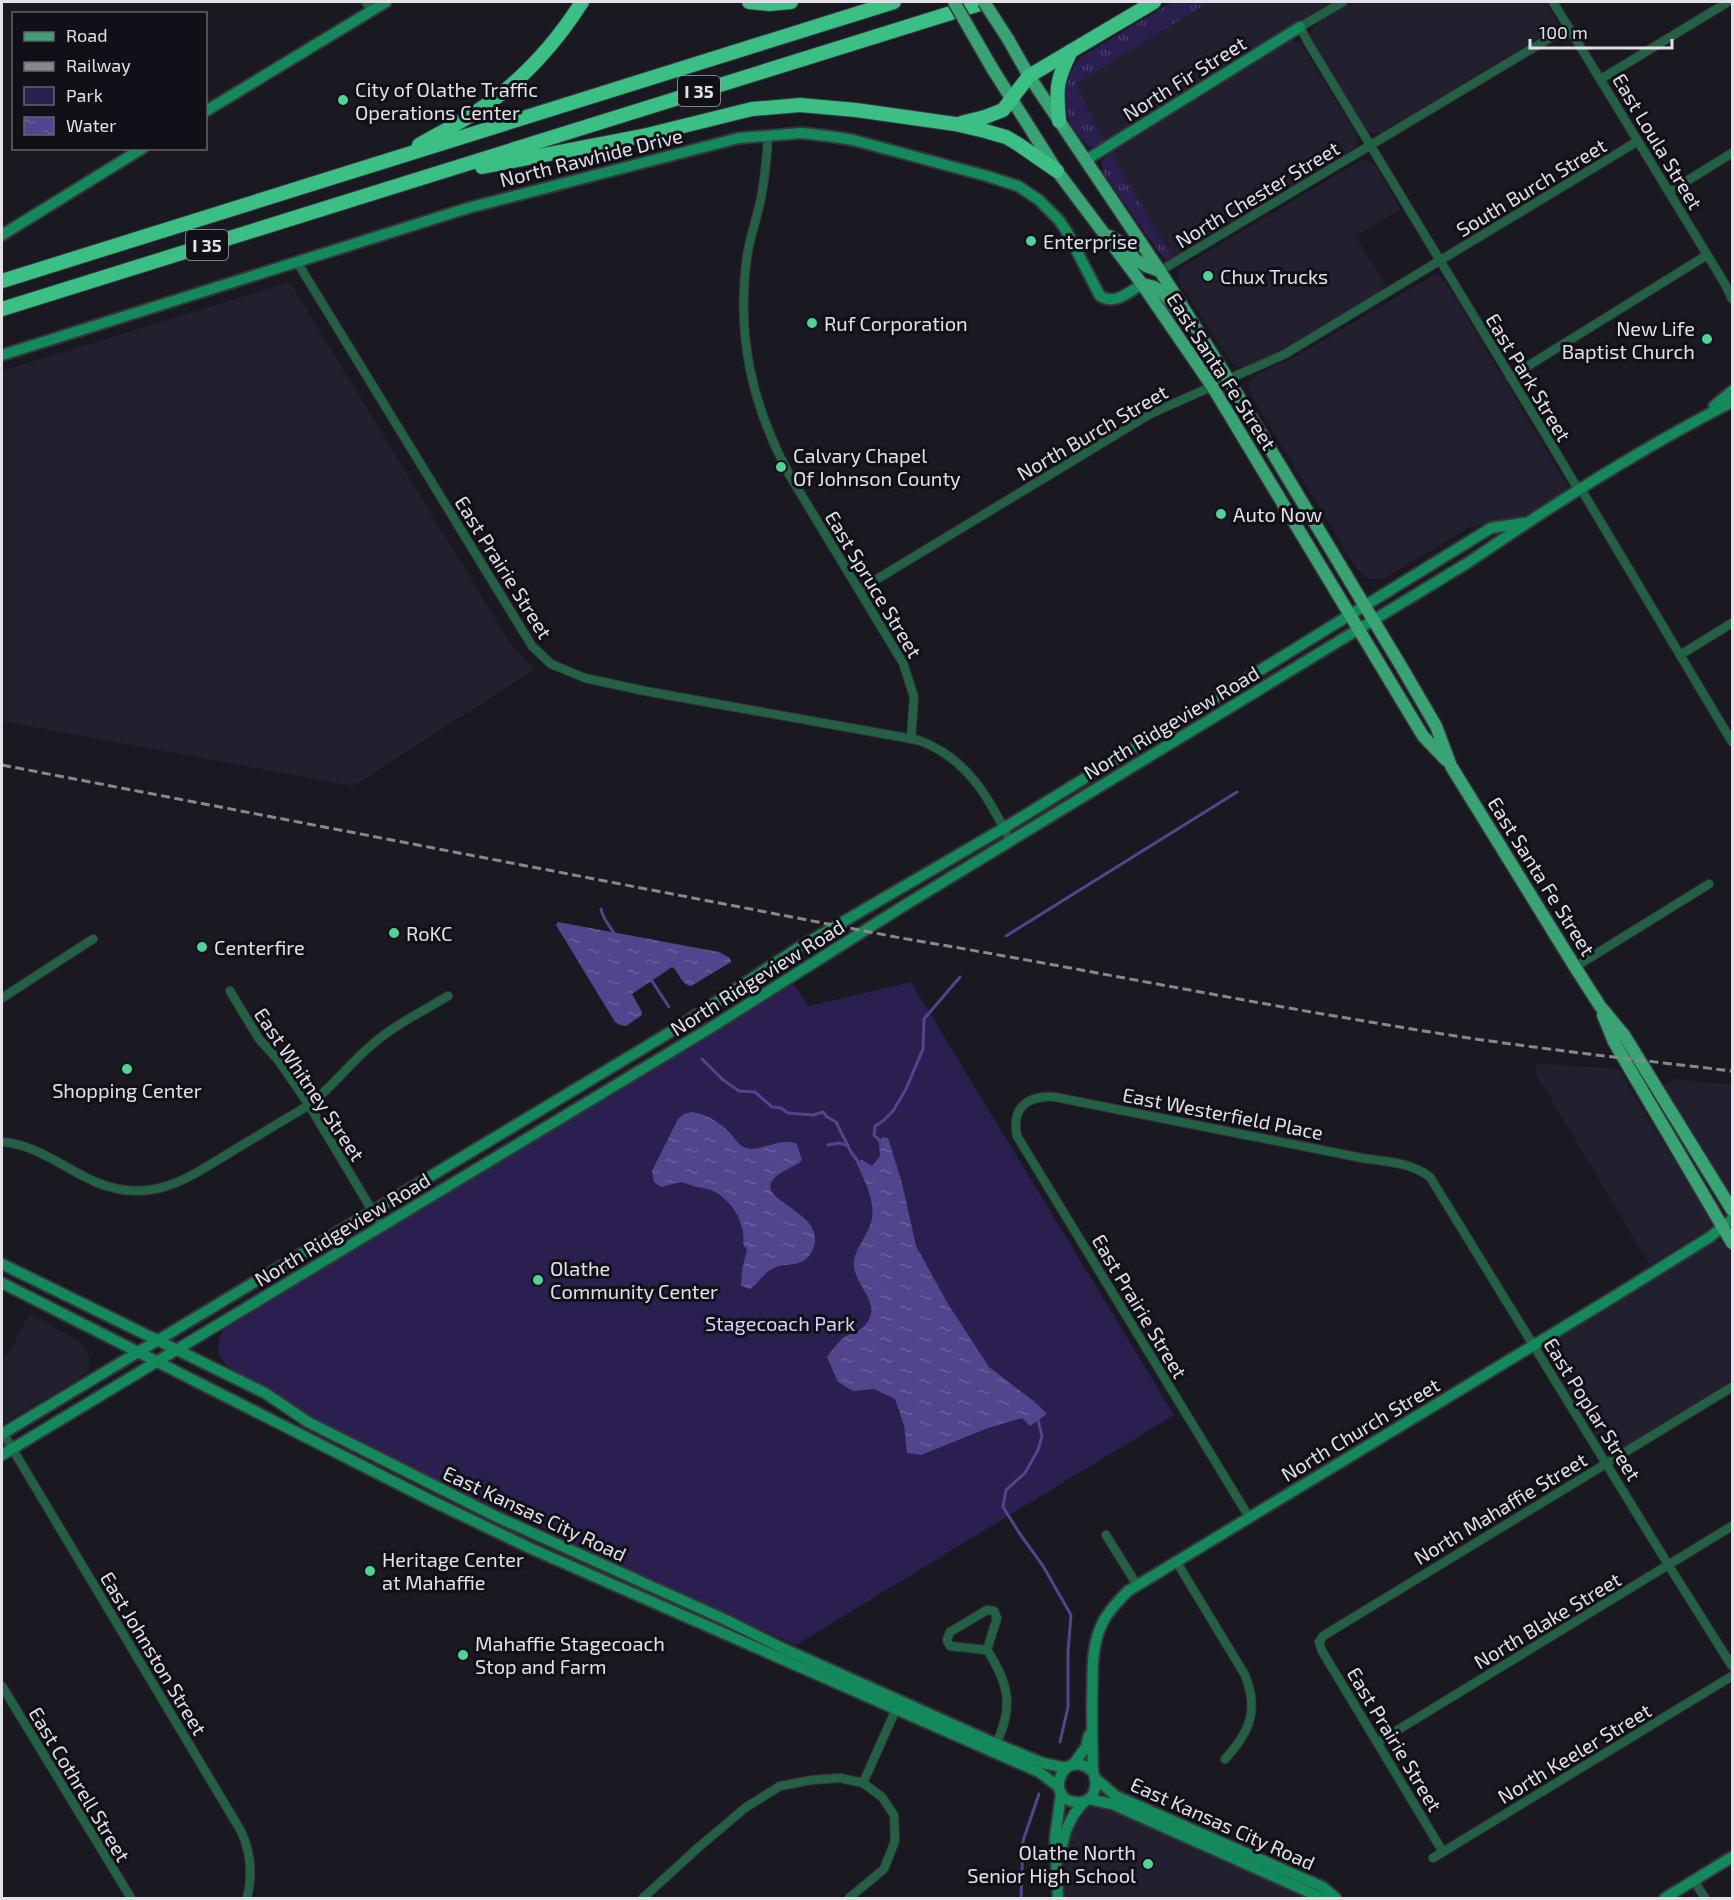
<svg xmlns="http://www.w3.org/2000/svg" width="1734" height="1900" font-family="'Exo 2',sans-serif">
<style>
.built{fill:#22202e}
.grass{fill:url(#grass-tufts)}
.park{fill:#2a1f4f}
.water{fill:url(#water-ripples)}
.lines{fill:none;stroke-linecap:round;stroke-linejoin:round}
.stream{stroke:#53448e;stroke-width:3}
.street-casing{stroke:#36353e;stroke-width:10}
.secondary-casing{stroke:#36353e;stroke-width:14}
.primary-casing{stroke:#36353e;stroke-width:15}
.highway-casing{stroke:#36353e;stroke-width:16}
.street{stroke:#236144;stroke-width:8}
.secondary{stroke:#14895b;stroke-width:10}
.primary{stroke:#3aa374;stroke-width:12}
.highway{stroke:#3bbf85;stroke-width:14}
.rail{stroke:#88888f;stroke-width:3;stroke-dasharray:9 4.5;stroke-linecap:butt}
.primary-bridge-casing{stroke:#36353e;stroke-width:15;stroke-linecap:butt}
.primary-bridge{stroke:#3aa374;stroke-width:12}
.poi-dot{fill:#51d398;stroke:#111018;stroke-width:2}
.labels{text-anchor:middle;dominant-baseline:central;stroke-width:6;stroke-linejoin:round;paint-order:stroke}
.shield{fill:#111018;stroke:#a3a2a9;stroke-width:1.5}
.shield-label{font-size:18px;font-weight:bold;fill:#e1e1e7}
.street-label{font-size:20px;fill:#e1e1e7;stroke:#111018}
.poi-label{font-size:20px;fill:#e1e1e7;stroke:#111018;text-anchor:start}
.park-label{font-size:20px;fill:#d4d0fa;stroke:#111018}
</style>
<defs>
<pattern id="grass-tufts" width="24" height="20" patternUnits="userSpaceOnUse" patternTransform="scale(1.5)"><rect width="24" height="20" fill="#2a1f4f"/><path d="M3 7l-1-3M5 7V3M7 7l1-3M15 17l-1-3M17 17v-4M19 17l1-3" fill="none" stroke="#493f68"/></pattern>
<pattern id="water-ripples" width="26" height="14" patternUnits="userSpaceOnUse" patternTransform="scale(1.5)"><rect width="26" height="14" fill="#53448e"/><path d="M2 4q2-2 4 0t4 0M15 11q2-2 4 0t4 0" fill="none" stroke="#6b5f9e"/></pattern>
</defs>
<rect width="100%" height="100%" fill="#1a1922"/>
<g class="built">
<path d="M 1209,2 L 1335,2 L 1105,144 L 1075,84 Z"/>
<path d="M 1353,2 L 1546,2 L 1557,22 L 1553,29 L 1381,133 L 1374,134 L 1367,130 L 1310,35 L 1314,27 L 1317,23 Z"/>
<path d="M 1291,41 L 1298,42 L 1303,47 L 1356,134 L 1357,140 L 1355,147 L 1349,153 L 1173,258 L 1111,153 Z"/>
<path d="M 1364,160 L 1371,162 L 1376,167 L 1401,209 L 1356,236 L 1387,288 L 1269,357 L 1245,367 L 1237,367 L 1231,362 L 1179,282 L 1178,273 L 1179,269 L 1360,161 Z"/>
<path d="M 1436,274 L 1444,279 L 1568,487 L 1566,492 L 1530,516 L 1507,523 L 1470,527 L 1384,578 L 1368,579 L 1356,568 L 1251,395 L 1249,383 L 1257,374 L 1290,360 Z"/>
<path d="M 290,282 L 510,643 L 535,669 L 353,786 L 2,721 L 2,371 Z"/>
<path d="M 1537,1063 L 1618,1069 L 1709,1217 L 1711,1221 L 1709,1228 L 1650,1265 L 1536,1074 Z"/>
<path d="M 1675,1079 L 1732,1085 L 1732,1200 L 1664,1086 Z"/>
<path d="M 1720,1241 L 1726,1245 L 1732,1255 L 1732,1381 L 1620,1450 L 1612,1451 L 1607,1450 L 1600,1442 L 1547,1356 L 1547,1348 L 1554,1340 L 1714,1242 Z"/>
<path d="M 29,1314 L 81,1342 L 89,1355 L 89,1369 L 75,1381 L 2,1424 L 2,1359 L 8,1355 Z"/>
<path d="M 1088,1807 L 1100,1807 L 1108,1808 L 1277,1884 L 1304,1898 L 1064,1898 L 1065,1847 L 1068,1832 L 1082,1810 Z"/>
</g>
<g class="grass">
<path d="M 1172,2 L 1209,2 L 1076,84 L 1105,144 L 1090,147 C 1061,123 1055,86 1081,57 Z"/>
<path d="M 1111,153 L 1173,258 L 1167,260 L 1161,255 L 1104,174 L 1101,162 Z"/>
</g>
<path class="park" d="M 792,982 L 809,1006 L 911,982 L 1174,1415 L 796,1645 C 734,1618 672,1592 611,1564 C 567,1543 527,1514 479,1503 C 424,1476 368,1450 315,1421 C 299,1412 286,1398 271,1389 C 256,1381 234,1375 224,1362 C 214,1350 218,1335 228,1325 L 710,1034 Z"/>
<g class="water">
<path d="M 558,922 L 719,952 L 730,958 L 731,962 L 691,986 C 680,984 680,972 672,967 L 632,994 L 642,1012 L 642,1015 L 626,1026 L 620,1025 L 615,1022 L 556,925 Z"/>
<path d="M 692,1112 C 706,1114 719,1122 729,1132 C 734,1137 739,1146 746,1148 C 761,1152 780,1137 797,1144 L 802,1160 L 799,1163 C 791,1168 777,1173 772,1181 C 760,1201 816,1210 815,1240 C 815,1245 812,1253 808,1257 C 799,1268 784,1262 774,1268 C 764,1272 759,1283 750,1289 L 741,1286 L 742,1269 L 747,1250 L 743,1244 C 746,1224 733,1202 715,1192 C 708,1188 701,1188 693,1186 C 690,1185 687,1183 684,1183 C 677,1181 668,1186 661,1187 L 654,1182 L 652,1171 L 678,1119 L 684,1114 Z"/>
<path d="M 882,1137 L 888,1138 L 902,1183 L 916,1246 L 948,1304 L 989,1367 L 1036,1403 L 1047,1414 L 1030,1426 L 1022,1418 L 988,1428 L 921,1455 L 907,1453 L 904,1425 L 895,1399 L 874,1389 L 853,1391 L 838,1382 L 827,1357 C 832,1351 836,1344 842,1339 C 853,1330 863,1334 870,1317 C 878,1300 852,1282 854,1262 C 855,1250 864,1239 869,1228 C 879,1206 865,1182 856,1162 L 862,1160 L 872,1166 L 880,1156 L 879,1143 Z"/>
</g>
<g class="lines">
<g class="stream">
<path d="M 601,909 C 603,919 609,925 614,933"/>
<path d="M 1006,936 L 1237,792"/>
<path d="M 650,978 L 669,1007"/>
<path d="M 702,1059 L 722,1079 L 739,1091 L 755,1092 L 772,1107 L 781,1108 L 788,1113 L 813,1115 L 823,1112 L 827,1117 L 836,1122 L 851,1152 L 860,1164"/>
<path d="M 882,1143 L 874,1135 L 875,1126 L 883,1121 L 893,1111 L 906,1089 L 923,1049 L 924,1019 L 960,977"/>
<path d="M 828,1145 L 839,1143 L 846,1145"/>
<path d="M 1036,1418 L 1038,1420 L 1042,1436 L 1038,1450 L 1025,1473 L 1006,1490 L 1003,1507 L 1020,1534 L 1043,1566 L 1071,1615 L 1068,1652 L 1068,1707 L 1060,1742"/>
<path d="M 1021,1898 L 1023,1841 L 1039,1794"/>
</g>
<defs>
<g id="street">
<path d="M 366,2 L 371,11"/>
<path d="M 1343,2 L 1300,27 L 1309,44 L 1550,442 L 1575,484 L 1581,489 L 1732,742"/>
<path d="M 1553,2 L 1725,284 L 1732,299"/>
<path d="M 1601,79 L 1728,2"/>
<path d="M 768,135 C 767,156 765,177 761,198 C 757,218 750,237 747,256 C 736,336 752,406 790,476 L 903,663 L 914,697 L 911,739"/>
<path d="M 1669,192 L 1732,153"/>
<path d="M 297,262 L 532,646 L 551,664 L 585,678 L 645,691 L 918,740 C 966,757 989,797 1010,841"/>
<path d="M 1160,271 L 1568,27"/>
<path d="M 1510,377 L 1707,255"/>
<path d="M 859,590 L 1150,414 L 1285,354 L 1638,141"/>
<path d="M 1680,655 L 1732,623"/>
<path d="M 1575,967 L 1709,884"/>
<path d="M 230,991 L 259,1039 L 278,1060 L 309,1105 L 382,1227"/>
<path d="M 2,998 L 93,939"/>
<path d="M 2,1142 C 37,1144 66,1170 98,1183 C 153,1205 190,1177 234,1150 C 259,1135 284,1120 309,1105 C 330,1089 346,1068 366,1050 C 390,1027 420,1013 448,996"/>
<path d="M 3,1433 L 241,1831 C 251,1853 253,1875 247,1898"/>
<path d="M 1249,1517 L 1017,1136 C 1011,1107 1028,1095 1055,1097 L 1362,1158 C 1387,1162 1410,1162 1430,1177 L 1669,1566 L 1732,1666"/>
<path d="M 1106,1535 L 1137,1585"/>
<path d="M 1176,1561 L 1245,1675 C 1259,1710 1250,1732 1225,1759"/>
<path d="M 987,1650 L 950,1646 L 947,1640 L 950,1632 L 987,1610 L 994,1611 L 997,1618 L 987,1650 C 1010,1685 1014,1709 994,1748"/>
<path d="M 2,1686 L 131,1898"/>
<path d="M 1378,1742 L 1732,1526"/>
<path d="M 863,1783 L 897,1707"/>
<path d="M 1443,1852 L 1322,1651 L 1319,1642 L 1323,1636 L 1732,1387"/>
<path d="M 1433,1858 L 1732,1676"/>
<path d="M 1694,1881 L 1705,1898"/>
<path d="M 643,1898 L 700,1846 L 745,1808 L 780,1786 L 812,1780 L 840,1778 L 863,1783 L 882,1797 L 894,1815 L 895,1841 L 884,1869 L 849,1898"/>
</g>
<g id="secondary">
<path d="M 206,111 L 386,2"/>
<path d="M 1086,160 L 1300,27"/>
<path d="M 2,235 L 143,148"/>
<path d="M 2,355 L 468,208 L 739,138 L 802,133 L 835,137 L 853,140 L 987,176 L 1018,186 L 1039,200 L 1059,220 L 1067,232 L 1100,296 C 1115,305 1128,293 1142,284"/>
<path d="M 1714,406 L 1732,391"/>
<path d="M 2,1264 L 265,1393 L 308,1422 L 495,1516 L 726,1620 L 780,1647 L 992,1742 L 1043,1763 L 1066,1768"/>
<path d="M 2,1283 L 428,1499 L 532,1549 L 1039,1772 L 1059,1787"/>
<path d="M 2,1434 L 672,1031 L 798,948 L 1004,828 L 1491,528 L 1523,523"/>
<path d="M 2,1455 L 707,1030 L 905,905 L 1469,562 C 1552,505 1642,448 1732,402"/>
<path d="M 1073,1765 L 1086,1747 L 1089,1735"/>
<path d="M 1093,1772 C 1063,1744 1043,1800 1076,1802 C 1094,1804 1099,1786 1093,1772 C 1092,1749 1092,1726 1092,1702 C 1093,1675 1090,1645 1104,1620 C 1110,1609 1119,1600 1128,1591 L 1615,1296 L 1710,1237 L 1732,1219"/>
<path d="M 1096,1779 L 1116,1796 L 1323,1887 L 1336,1898"/>
<path d="M 1089,1799 L 1112,1804 L 1320,1897 L 1328,1898"/>
<path d="M 1060,1854 C 1065,1832 1068,1819 1084,1802"/>
<path d="M 1058,1898 L 1055,1838 L 1061,1794"/>
<path d="M 1665,1898 L 1732,1857"/>
</g>
<g id="primary">
<path d="M 1008,39 L 1029,76 L 1160,271 L 1228,379 L 1401,666 L 1436,726 L 1451,766 L 1575,967 L 1600,1006 L 1624,1035 L 1732,1210"/>
<path d="M 992,68 L 1057,171 L 1142,284 L 1212,386 L 1423,736 L 1446,760"/>
<path d="M 1109,236 L 1124,244 L 1135,259 L 1146,266 L 1160,271"/>
<path d="M 1142,284 C 1146,285 1152,286 1156,288 C 1168,294 1174,311 1186,319"/>
<path d="M 1603,1015 L 1614,1042 L 1732,1243"/>
</g>
<g id="highway">
<path d="M 749,2 L 769,4 L 791,2"/>
<path d="M 1059,121 C 1056,87 1056,81 1071,51"/>
<path d="M 961,123 L 985,117 L 1003,110 L 1029,76 L 1154,2"/>
<path d="M 419,145 C 438,134 458,124 476,112 C 520,83 554,46 582,2"/>
<path d="M 482,167 L 647,135 L 752,109 L 800,105 L 856,110 L 955,124 L 985,131 L 1006,137 L 1018,144 L 1057,171"/>
<path d="M 2,281 L 894,2"/>
<path d="M 2,309 L 986,2"/>
</g>
</defs>
<use href="#street" class="street-casing"/>
<use href="#secondary" class="secondary-casing"/>
<use href="#primary" class="primary-casing"/>
<use href="#highway" class="highway-casing"/>
<use href="#street" class="street"/>
<use href="#secondary" class="secondary"/>
<use href="#primary" class="primary"/>
<use href="#highway" class="highway"/>
<path class="rail" d="M 2,765 L 901,938 C 1068,966 1234,1000 1400,1027 C 1511,1046 1622,1058 1732,1071"/>
<defs>
<g id="primary-bridge">
<path d="M 954,2 L 992,68"/>
<path d="M 984,2 L 1008,39"/>
</g>
</defs>
<use href="#primary-bridge" class="primary-bridge-casing"/>
<use href="#primary-bridge" class="primary-bridge"/>
</g>
<g class="poi-dot">
<circle cx="343" cy="100" r="6"/>
<circle cx="1031" cy="241" r="6"/>
<circle cx="1208" cy="276" r="6"/>
<circle cx="812" cy="323" r="6"/>
<circle cx="1707" cy="339" r="6"/>
<circle cx="781" cy="467" r="6"/>
<circle cx="1221" cy="514" r="6"/>
<circle cx="394" cy="933" r="6"/>
<circle cx="202" cy="947" r="6"/>
<circle cx="127" cy="1069" r="6"/>
<circle cx="538" cy="1280" r="6"/>
<circle cx="370" cy="1571" r="6"/>
<circle cx="463" cy="1655" r="6"/>
<circle cx="1148" cy="1864" r="6"/>
</g>
<g class="labels">
<g class="shield">
<rect x="678" y="76" width="42" height="30" rx="4.5"/>
<rect x="186" y="230" width="42" height="30" rx="4.5"/>
</g>
<g class="shield-label">
<text x="699" y="91">I 35</text>
<text x="207" y="245">I 35</text>
</g>
<g class="street-label">
<text transform="translate(1184 78) rotate(-32)">North Fir Street</text>
<text transform="translate(1658 141) rotate(59)">East Loula Street</text>
<text transform="translate(591 157) rotate(-14)">North Rawhide Drive</text>
<text transform="translate(1531 187) rotate(-31)">South Burch Street</text>
<text transform="translate(1257 194) rotate(-31)">North Chester Street</text>
<text transform="translate(1222 371) rotate(57)">East Santa Fe Street</text>
<text transform="translate(1529 377) rotate(59)">East Park Street</text>
<text transform="translate(1092 432) rotate(-30)">North Burch Street</text>
<text transform="translate(504 567) rotate(58)">East Prairie Street</text>
<text transform="translate(874 584) rotate(59)">East Spruce Street</text>
<text transform="translate(1171 722) rotate(-31)">North Ridgeview Road</text>
<text transform="translate(1542 876) rotate(58)">East Santa Fe Street</text>
<text transform="translate(757 977) rotate(-32)">North Ridgeview Road</text>
<text transform="translate(310 1084) rotate(56)">East Whitney Street</text>
<text transform="translate(1223 1113) rotate(11)">East Westerfield Place</text>
<text transform="translate(342 1229) rotate(-31)">North Ridgeview Road</text>
<text transform="translate(1140 1306) rotate(59)">East Prairie Street</text>
<text transform="translate(1593 1409) rotate(58)">East Poplar Street</text>
<text transform="translate(1360 1429) rotate(-31)">North Church Street</text>
<text transform="translate(1500 1508) rotate(-31)">North Mahaffie Street</text>
<text transform="translate(535 1513) rotate(25)">East Kansas City Road</text>
<text transform="translate(1547 1620) rotate(-31)">North Blake Street</text>
<text transform="translate(154 1653) rotate(59)">East Johnston Street</text>
<text transform="translate(1395 1739) rotate(59)">East Prairie Street</text>
<text transform="translate(1574 1753) rotate(-31)">North Keeler Street</text>
<text transform="translate(80 1784) rotate(59)">East Cothrell Street</text>
<text transform="translate(1223 1823) rotate(24)">East Kansas City Road</text>
</g>
<g class="poi-label">
<text x="355" y="89">City of Olathe Traffic<tspan x="355" dy="23">Operations Center</tspan></text>
<text x="1043" y="241">Enterprise</text>
<text x="1220" y="276">Chux Trucks</text>
<text x="824" y="323">Ruf Corporation</text>
<text x="1695" y="328" text-anchor="end">New Life<tspan x="1695" dy="23">Baptist Church</tspan></text>
<text x="793" y="455">Calvary Chapel<tspan x="793" dy="23">Of Johnson County</tspan></text>
<text x="1233" y="514">Auto Now</text>
<text x="406" y="933">RoKC</text>
<text x="214" y="947">Centerfire</text>
<text x="127" y="1090" text-anchor="middle">Shopping Center</text>
<text x="550" y="1268">Olathe<tspan x="550" dy="23">Community Center</tspan></text>
<text x="382" y="1559">Heritage Center<tspan x="382" dy="23">at Mahaffie</tspan></text>
<text x="475" y="1643">Mahaffie Stagecoach<tspan x="475" dy="23">Stop and Farm</tspan></text>
<text x="1136" y="1852" text-anchor="end">Olathe North<tspan x="1136" dy="23">Senior High School</tspan></text>
</g>
<g class="park-label">
<text x="780" y="1323">Stagecoach Park</text>
</g>
</g>
<rect width="1734" height="1900" fill="none" stroke="#e1e1e7" stroke-width="6"/>
<rect x="12" y="12" width="195" height="138" fill="#111018" stroke="#64646b" stroke-width="1.5"/>
<rect x="24" y="32" width="30" height="9" fill="#3aa374" stroke="#64646b" stroke-width="1.5"/>
<text x="66" y="42" font-size="18" fill="#e1e1e7">Road</text>
<rect x="24" y="62" width="30" height="9" fill="#88888f" stroke="#64646b" stroke-width="1.5"/>
<text x="66" y="72" font-size="18" fill="#e1e1e7">Railway</text>
<rect x="24" y="87" width="30" height="18" fill="#2a1f4f" stroke="#64646b" stroke-width="1.5"/>
<text x="66" y="102" font-size="18" fill="#e1e1e7">Park</text>
<rect x="24" y="117" width="30" height="18" fill="url(#water-ripples)" stroke="#64646b" stroke-width="1.5"/>
<text x="66" y="132" font-size="18" fill="#e1e1e7">Water</text>
<path d="M1530 39v9h142v-9" fill="none" stroke="#e1e1e7" stroke-width="3"/>
<text x="1539" y="39" font-size="18" fill="#e1e1e7" stroke="#111018" stroke-width="4.5" paint-order="stroke">100 m</text>
</svg>
